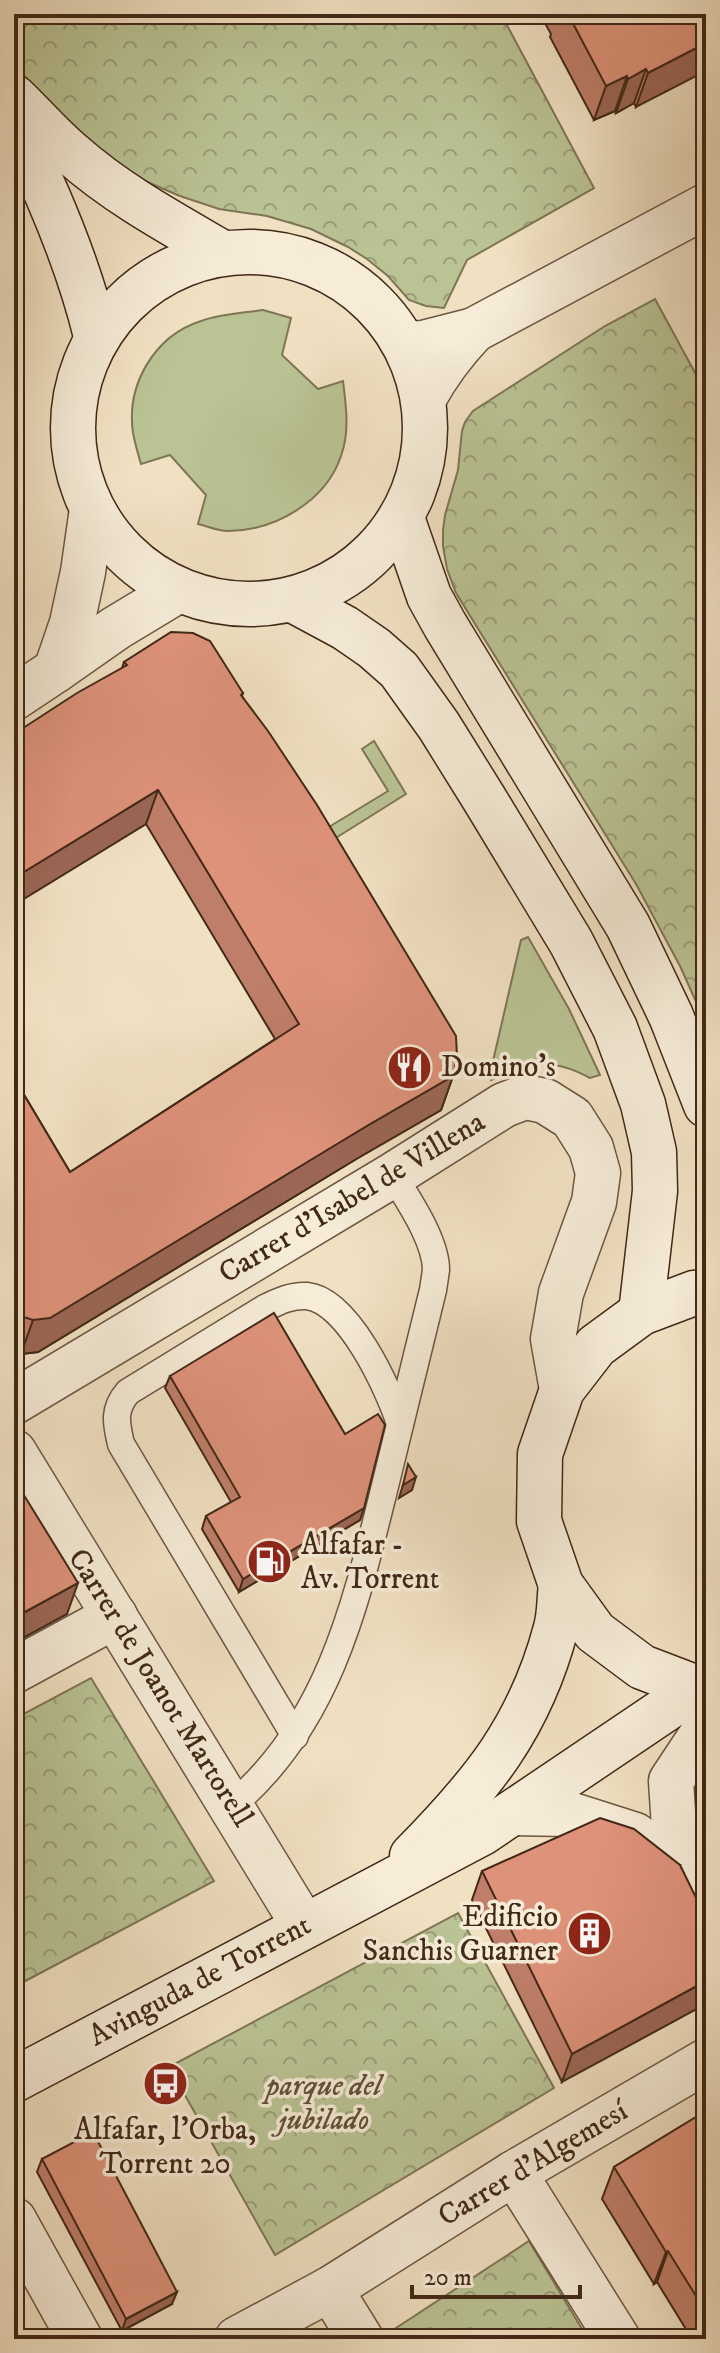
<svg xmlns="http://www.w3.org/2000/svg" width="720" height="2353" font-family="'IM FELL DW Pica',serif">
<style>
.grass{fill:#bac394;stroke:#7e7656;stroke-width:2}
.park{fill:url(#park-crowns);stroke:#7e7656;stroke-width:2}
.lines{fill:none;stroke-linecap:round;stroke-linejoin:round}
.lane-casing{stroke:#6e5642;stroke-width:29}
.street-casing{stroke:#6e5642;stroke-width:47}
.secondary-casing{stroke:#422817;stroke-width:47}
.lane{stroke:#f6ecd8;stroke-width:26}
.street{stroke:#f6ecd8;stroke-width:44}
.secondary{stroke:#f6ecd8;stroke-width:44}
.wall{fill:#bf7e69;stroke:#422817;stroke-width:2}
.shaded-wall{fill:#9b6655;stroke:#422817;stroke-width:2}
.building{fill:#de927a;stroke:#422817;stroke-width:2}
.labels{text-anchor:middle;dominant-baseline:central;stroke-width:7;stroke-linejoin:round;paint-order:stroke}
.poi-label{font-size:30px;fill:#422817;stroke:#f6ecd8;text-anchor:start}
.street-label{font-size:30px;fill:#422817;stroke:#f6ecd8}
.park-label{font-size:30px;font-style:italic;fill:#604f36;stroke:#f6ecd8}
</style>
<defs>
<pattern id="park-crowns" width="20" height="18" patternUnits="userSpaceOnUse" patternTransform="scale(2)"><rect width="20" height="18" fill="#bac394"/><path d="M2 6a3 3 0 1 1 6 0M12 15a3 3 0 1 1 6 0" fill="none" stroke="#999e78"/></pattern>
</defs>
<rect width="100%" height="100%" fill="#f1e1c3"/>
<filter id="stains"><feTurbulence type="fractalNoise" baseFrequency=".0025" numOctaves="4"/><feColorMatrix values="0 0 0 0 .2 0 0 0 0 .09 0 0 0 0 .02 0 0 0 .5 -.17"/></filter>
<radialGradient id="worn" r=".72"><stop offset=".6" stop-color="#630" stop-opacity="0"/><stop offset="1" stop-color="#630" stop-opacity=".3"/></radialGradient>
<g class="grass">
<path d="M 263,310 L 291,318 L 282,355 L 318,389 L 343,381 C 346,406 350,431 341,456 C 326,501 275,531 228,531 C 218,531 207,526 198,524 L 206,495 L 170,455 L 141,464 C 138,454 135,443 133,433 C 126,385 154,336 201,321 C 221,314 243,313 263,310 Z"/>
<path d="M 374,741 L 406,794 L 331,841 L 324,830 L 388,791 L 362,749 Z"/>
<path d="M 528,937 L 569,1009 L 600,1075 L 590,1078 C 550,1056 530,1063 491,1080 L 490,1074 L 521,940 Z"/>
</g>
<g class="park">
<path d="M 14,14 L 501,14 L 594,188 L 467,260 L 444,308 L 426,306 L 409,300 L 388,276 L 367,259 L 348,247 L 311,229 L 267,216 L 219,209 L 180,196 L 138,178 L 93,152 L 27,80 L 14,60 Z"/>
<path d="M 655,299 L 706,393 L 706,1024 L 680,966 L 636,884 L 456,593 L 447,569 L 443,546 L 443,530 L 445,515 L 458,470 L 462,431 L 465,422 L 473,411 L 605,326 Z"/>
<path d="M 91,1678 L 214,1881 L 14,1987 L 14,1719 Z"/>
<path d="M 458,1913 L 554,2088 L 275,2255 L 169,2067 Z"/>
<path d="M 529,2241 L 588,2339 L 403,2339 L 396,2328 Z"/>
</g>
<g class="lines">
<defs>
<g id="lane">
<path d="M 295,1736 L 121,1444 C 116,1423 113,1409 128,1392 L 265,1308 C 279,1301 292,1295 307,1296 C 348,1300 389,1389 400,1424"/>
<path d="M 232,1805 C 329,1724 356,1603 385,1486 C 401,1421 417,1355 433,1290 C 434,1284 435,1277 436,1270 C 436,1240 408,1200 393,1175"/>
</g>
<g id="street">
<path d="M 474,330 L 706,206"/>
<path d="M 406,344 L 423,343 L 474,330 C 454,351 438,372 424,398"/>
<path d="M 92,509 L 83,572 L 72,623 L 56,670 L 116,628 L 179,590"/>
<path d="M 14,698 L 56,670"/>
<path d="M 14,1402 L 393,1175 L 504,1105 L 525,1097 L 545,1101 L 572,1118 L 591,1148 L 598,1173 L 594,1202 L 561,1293 L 553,1339 L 562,1390"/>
<path d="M 14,1452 L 304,1926"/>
<path d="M 14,1671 L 115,1616"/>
<path d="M 512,1813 L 569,1814 L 635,1835 L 693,1879"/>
<path d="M 695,1883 L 674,1827 L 671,1781 L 706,1728"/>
<path d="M 514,2173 L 618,2339"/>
<path d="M 14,2220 L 80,2339"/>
<path d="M 330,2289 L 361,2339"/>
<path d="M 237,2339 L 330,2289 L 514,2173 L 706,2061"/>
</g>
<g id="secondary">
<path d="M 14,97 C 33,115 51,136 71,153 C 116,193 169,222 221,252"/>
<path d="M 14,124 C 48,192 78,262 96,336"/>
<circle cx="249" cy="428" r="176"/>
<path d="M 402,518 L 429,596 L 445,625 L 628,926 L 671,1016 L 706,1105"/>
<path d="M 293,600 L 345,628 L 374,648 L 399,670 L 439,726 L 485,800 L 571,942 L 615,1028 L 643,1104 L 654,1152 L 655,1191 L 641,1313"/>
<path d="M 706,1292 L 694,1293 L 641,1313 L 596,1346 L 562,1390 L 540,1454 L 539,1521 L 561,1585 L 595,1632 L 642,1667 L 697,1688 L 706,1689"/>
<path d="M 412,1856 C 482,1785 530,1727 556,1628 C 560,1614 559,1599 561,1585"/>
<path d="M 14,2080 L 482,1833 L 697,1688"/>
</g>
</defs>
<use href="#lane" class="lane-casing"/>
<use href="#street" class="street-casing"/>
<use href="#secondary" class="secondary-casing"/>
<use href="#lane" class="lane"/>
<use href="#street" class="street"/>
<use href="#secondary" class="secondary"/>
</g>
<g class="wall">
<path d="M 540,14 L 706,14 L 636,107 L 634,103 L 616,113 L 615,111 L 594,120 L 550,37 L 551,34 Z"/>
<path d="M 124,662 L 243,693 L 242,696 L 453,1076 L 441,1110 L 358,1158 L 38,1352 L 21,1354 L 14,1352 L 14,1078 L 70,1172 L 275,1039 L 146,824 L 122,668 Z"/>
<path d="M 170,1376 L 345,1434 L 364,1508 L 360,1520 L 239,1592 L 202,1529 L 206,1516 L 231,1502 L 165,1388 Z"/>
<path d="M 680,1865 L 562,2082 L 472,1900 L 482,1871 Z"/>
<path d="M 706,2111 L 706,2339 L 692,2339 L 657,2282 L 654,2284 L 602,2199 L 614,2167 Z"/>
<path d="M 42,2159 L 172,2304 L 122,2331 L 37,2172 Z"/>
</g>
<g class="shaded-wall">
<path d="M 706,43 L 706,71 L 636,107 L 648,73 Z"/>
<path d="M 646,69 L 634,103 L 616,113 L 628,79 Z"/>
<path d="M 627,76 L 615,111 L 594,120 L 606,86 Z"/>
<path d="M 158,790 L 146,824 L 14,905 L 14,878 Z"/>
<path d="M 453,1076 L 441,1110 L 358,1158 L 38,1352 L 21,1354 L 33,1320 Z"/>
<path d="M 416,1477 L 412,1490 L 399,1498 L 403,1485 Z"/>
<path d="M 364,1508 L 360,1520 L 239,1592 L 243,1579 Z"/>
<path d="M 78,1583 L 67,1614 L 14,1643 L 14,1618 Z"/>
<path d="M 706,1981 L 706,2004 L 562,2082 L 572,2054 Z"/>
<path d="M 668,2251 L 657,2282 L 654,2284 L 666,2252 Z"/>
<path d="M 177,2292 L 172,2304 L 122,2331 L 126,2319 Z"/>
</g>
<g class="building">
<path d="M 568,14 L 706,14 L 706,43 L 648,73 L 646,69 L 628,79 L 627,76 L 606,86 Z"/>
<path d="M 171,632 L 193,633 L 210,641 L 243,693 L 241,695 L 268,731 L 317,805 L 456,1036 L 457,1057 L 453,1076 L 370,1124 L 50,1318 L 33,1320 L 14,1314 L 14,1078 L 70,1172 L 299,1024 L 158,790 L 14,878 L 14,734 L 77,693 L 127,665 L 124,662 Z"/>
<path d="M 274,1313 L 345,1434 L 378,1414 L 385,1425 L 364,1508 L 243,1579 L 206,1516 L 240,1497 L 170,1376 Z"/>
<path d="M 408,1464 L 416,1477 L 403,1485 Z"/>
<path d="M 14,1479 L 78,1583 L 14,1618 Z"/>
<path d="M 600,1818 L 634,1829 L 680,1865 L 706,1918 L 706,1981 L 572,2054 L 482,1871 Z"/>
<path d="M 706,2111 L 706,2312 L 668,2251 L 666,2252 L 614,2167 Z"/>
<path d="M 93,2132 L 177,2292 L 126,2319 L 42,2159 Z"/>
</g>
<defs>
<symbol id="restaurant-disc" viewBox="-11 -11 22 22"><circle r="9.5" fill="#8f2418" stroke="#f6ecd8"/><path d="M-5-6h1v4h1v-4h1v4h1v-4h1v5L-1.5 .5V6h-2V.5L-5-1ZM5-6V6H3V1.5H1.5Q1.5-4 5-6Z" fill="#fff"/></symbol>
<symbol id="fuel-disc" viewBox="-11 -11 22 22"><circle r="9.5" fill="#8f2418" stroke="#f6ecd8"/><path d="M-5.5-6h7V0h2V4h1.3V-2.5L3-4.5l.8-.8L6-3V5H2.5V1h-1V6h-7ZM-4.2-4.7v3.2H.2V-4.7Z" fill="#fff"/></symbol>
<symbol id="building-disc" viewBox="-11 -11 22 22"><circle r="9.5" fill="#8f2418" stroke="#f6ecd8"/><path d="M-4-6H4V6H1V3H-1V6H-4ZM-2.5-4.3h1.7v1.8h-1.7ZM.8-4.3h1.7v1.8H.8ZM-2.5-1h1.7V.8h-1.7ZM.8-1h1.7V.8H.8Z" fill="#fff"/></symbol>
<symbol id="bus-disc" viewBox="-11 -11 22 22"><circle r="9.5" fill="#8f2418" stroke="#f6ecd8"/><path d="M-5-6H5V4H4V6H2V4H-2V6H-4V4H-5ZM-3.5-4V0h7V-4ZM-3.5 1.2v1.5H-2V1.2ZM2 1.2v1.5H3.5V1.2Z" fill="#fff"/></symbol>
</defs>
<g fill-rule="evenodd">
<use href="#restaurant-disc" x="384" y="1042" width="51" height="51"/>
<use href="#fuel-disc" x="244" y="1536" width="51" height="51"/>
<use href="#building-disc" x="564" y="1908" width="51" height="51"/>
<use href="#bus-disc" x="140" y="2058" width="51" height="51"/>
</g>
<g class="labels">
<g class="poi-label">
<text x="441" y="1067">Domino's</text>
<text x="301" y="1545">Alfafar -<tspan x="301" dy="34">Av. Torrent</tspan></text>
<text x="558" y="1917" text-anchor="end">Edificio<tspan x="558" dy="34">Sanchis Guarner</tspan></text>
<text x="165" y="2130" text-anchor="middle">Alfafar, l'Orba,<tspan x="165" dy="34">Torrent 20</tspan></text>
</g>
<g class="street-label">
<text transform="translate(352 1198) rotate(-31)">Carrer d'Isabel de Villena</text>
<text transform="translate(160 1688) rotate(58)">Carrer de Joanot Martorell</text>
<text transform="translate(200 1981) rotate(-28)">Avinguda de Torrent</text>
<text transform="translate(533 2164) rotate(-31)">Carrer d’Algemesí</text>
</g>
<g class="park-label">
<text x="324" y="2086">parque del<tspan x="324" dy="34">jubilado</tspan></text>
</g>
</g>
<rect width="720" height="2353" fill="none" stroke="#f1e1c3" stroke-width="48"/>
<rect x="16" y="16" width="688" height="2321" fill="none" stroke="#422817" stroke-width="4"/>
<rect x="24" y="24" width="672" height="2305" fill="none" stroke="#422817" stroke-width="2"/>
<path d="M412 2285v12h168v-12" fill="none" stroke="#422817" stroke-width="4"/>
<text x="424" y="2285" font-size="24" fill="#422817" stroke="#f6ecd8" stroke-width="6" paint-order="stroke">20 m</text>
<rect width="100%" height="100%" filter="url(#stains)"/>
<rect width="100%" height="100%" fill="url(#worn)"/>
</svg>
